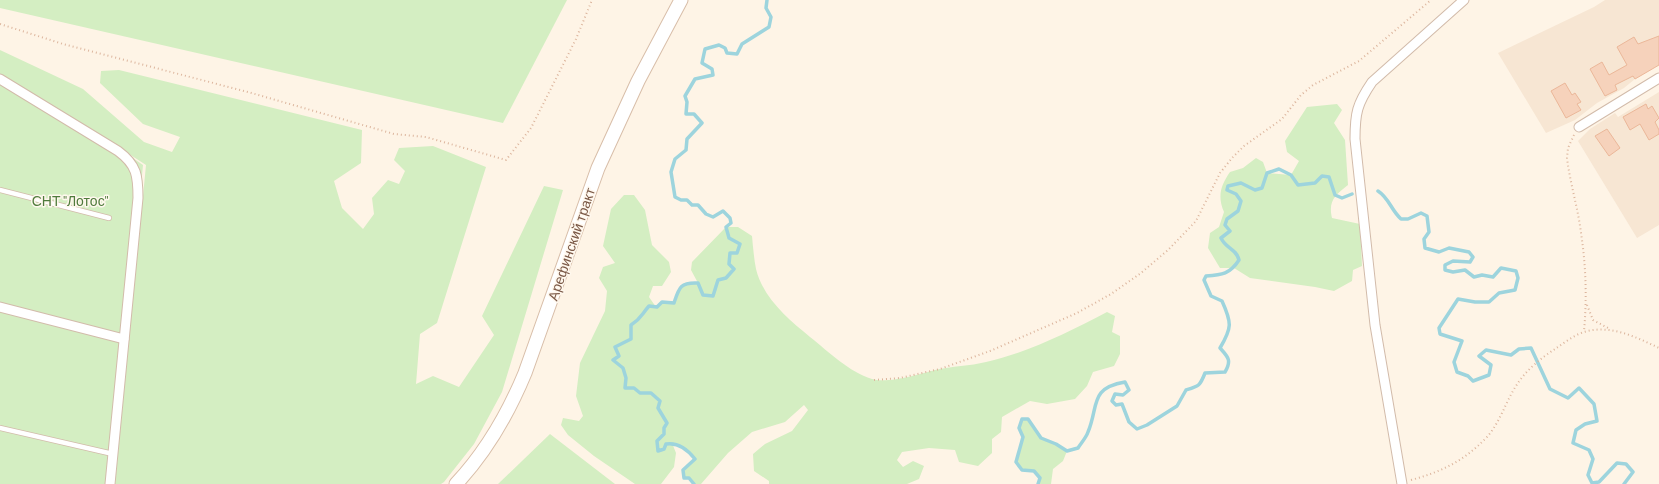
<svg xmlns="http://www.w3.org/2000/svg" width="1659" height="484" font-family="Barlow,sans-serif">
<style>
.residential{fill:#f7e6d3}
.green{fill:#d4eec2}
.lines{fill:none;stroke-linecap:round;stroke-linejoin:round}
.stream{stroke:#9dd4dd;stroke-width:3.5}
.building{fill:#f6d2bb;stroke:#ebb799}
.lane-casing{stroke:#d2bbaa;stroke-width:6}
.street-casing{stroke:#d2bbaa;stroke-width:11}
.secondary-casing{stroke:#d8bea9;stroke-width:15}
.path{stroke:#dcb59d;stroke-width:2;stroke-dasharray:1 3;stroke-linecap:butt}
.lane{stroke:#fff;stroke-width:4.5}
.street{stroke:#fff;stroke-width:9}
.secondary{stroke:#fff;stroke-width:13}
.labels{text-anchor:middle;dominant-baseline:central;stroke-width:3;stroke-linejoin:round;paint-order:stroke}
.park-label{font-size:14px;fill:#4f7b3c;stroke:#fff8ee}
.street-label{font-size:14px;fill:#7b5947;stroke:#fff8ee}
</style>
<rect width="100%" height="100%" fill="#fef4e6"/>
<g class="residential">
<path d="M 1605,0 L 1659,0 L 1659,53 L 1638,45 L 1652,69 L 1635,79 L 1624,88 L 1597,103 L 1575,120 L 1546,133 L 1498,53 L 1594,7 Z"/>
<path d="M 1659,92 L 1659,225 L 1637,238 L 1578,141 L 1590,129 L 1615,113 L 1618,117 Z"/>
</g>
<g class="green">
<path d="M 0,0 L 567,0 L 503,123 L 0,8 Z"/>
<path d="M 0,50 L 83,89 L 144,142 L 172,152 L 180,137 L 143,124 L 100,83 L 101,71 L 119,70 L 362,130 L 361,163 L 334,181 L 342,208 L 363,229 L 374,214 L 372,198 L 388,180 L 399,184 L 405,171 L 394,160 L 399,148 L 433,146 L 486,167 L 437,323 L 420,334 L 416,384 L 433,376 L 459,387 L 494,335 L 482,316 L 544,186 L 563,190 L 502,392 L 474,444 L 444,482 L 441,484 L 115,484 L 146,165 L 95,132 L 143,165 L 112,484 L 0,484 Z"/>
<path d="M 1337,104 L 1342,110 L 1334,123 L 1345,140 L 1348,185 C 1335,195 1328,201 1332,218 L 1360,224 L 1362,266 L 1353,270 L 1352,281 L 1334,291 L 1315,287 L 1250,278 L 1234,268 L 1220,268 L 1208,248 L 1210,233 L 1219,227 L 1224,212 C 1217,196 1221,185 1230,172 L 1243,168 L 1256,158 L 1263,162 L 1267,173 L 1291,175 L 1299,161 L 1287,152 L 1285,141 L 1307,107 Z"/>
<path d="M 624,195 L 634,195 L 645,210 L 652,245 L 669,262 L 671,272 L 662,286 L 653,286 L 649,297 L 656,307 L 662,302 L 674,303 C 679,287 679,282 698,283 L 691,270 L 692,262 L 726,227 L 738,227 L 752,236 C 753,247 754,259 756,269 C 763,298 788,319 810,337 C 829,352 849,372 872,379 C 887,384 920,374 935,370 C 952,366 970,366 986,362 C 1029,352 1067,333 1107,312 L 1115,316 L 1112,332 L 1120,336 L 1120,354 L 1114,366 L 1093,372 L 1087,386 L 1075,399 L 1047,404 L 1030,401 L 1002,417 L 1001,432 L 992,439 L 992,453 L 978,466 L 959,462 L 955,450 L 929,448 L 902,452 L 897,460 L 903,467 L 913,461 L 924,466 L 919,479 L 907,484 L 769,484 L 769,481 L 754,471 L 753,454 L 765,444 L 792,431 L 808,410 L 804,405 L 785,422 L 752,432 L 728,453 L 701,484 L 694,484 L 689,478 L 684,478 L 683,470 L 690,465 L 695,459 L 688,450 L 672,443 L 676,453 L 674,467 L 661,484 L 635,484 L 594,456 L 568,435 L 561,425 L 563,418 L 579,421 L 583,416 L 576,396 L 580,363 L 605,311 L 607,291 L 599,278 L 603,267 L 615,263 L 603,246 L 611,209 Z"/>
<path d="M 1022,419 L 1028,419 L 1041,438 L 1056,444 L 1067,451 L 1063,461 L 1053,469 L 1051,484 L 1038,484 L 1040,478 L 1034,471 L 1022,470 L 1016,462 L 1023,437 L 1019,428 Z"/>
<path d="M 550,434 L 615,484 L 498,484 Z"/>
</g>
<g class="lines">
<g class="stream">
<path d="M 1378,191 C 1389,198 1391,210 1401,219 L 1408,219 L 1421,213 L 1427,216 L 1429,232 L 1424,239 L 1425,248 L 1439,252 L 1449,248 L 1469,252 L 1473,257 L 1470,262 L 1453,261 L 1445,265 L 1445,270 L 1453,272 L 1465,270 L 1474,277 L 1482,275 L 1493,277 L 1501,268 L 1516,271 L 1518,278 L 1515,290 L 1499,293 L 1489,302 L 1475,302 L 1458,299 L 1439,328 L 1440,334 L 1462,341 L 1454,362 L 1457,372 L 1468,376 L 1473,381 L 1489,375 L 1491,365 L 1479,356 L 1486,350 L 1511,355 L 1519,349 L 1531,348 L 1550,389 L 1568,398 L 1579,388 L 1594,404 L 1597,421 L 1585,424 L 1576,430 L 1573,443 L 1589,450 L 1593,459 L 1588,475 L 1592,483 L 1599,482 L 1617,463 L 1626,464 L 1633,472 L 1624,484"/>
<path d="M 694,484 L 689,478 L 684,478 L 683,470 L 695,459 C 688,450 678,442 666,444 L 664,449 L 658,451 L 657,441 L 664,434 L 664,428 L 667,423 L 658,408 L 660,401 L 651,393 L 640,393 L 634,388 L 625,388 L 626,378 L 623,368 L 613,360 L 619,356 L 615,347 L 631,339 L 631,325 C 642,318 641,315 649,306 L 657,307 L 662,302 L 674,303 C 679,288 680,282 698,283 L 703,295 L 713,296 L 718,280 L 726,278 L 734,269 L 729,264 L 730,253 L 737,253 L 740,244 L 729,238 L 726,227 L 731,223 L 730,218 L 723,211 L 713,217 L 706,214 L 698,205 L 692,205 L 687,200 L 681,200 L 675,197 L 671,172 L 675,159 L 686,150 L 687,139 L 702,123 L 694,114 L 686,114 L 687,102 L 685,96 L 695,79 L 713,75 L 712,69 L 702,63 L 705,49 L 719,45 L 725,48 L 727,53 L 737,54 L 742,44 L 769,27 L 771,17 L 766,8 L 767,0"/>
<path d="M 1038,484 L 1040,478 L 1034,471 L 1022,470 L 1016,462 L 1023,437 L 1019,428 L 1022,419 L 1028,419 L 1041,438 L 1056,444 L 1067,451 L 1078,448 C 1081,443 1086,438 1088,432 C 1099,406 1089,388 1125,382 L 1129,390 L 1123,395 L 1115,394 L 1112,401 L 1116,405 L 1122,404 L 1129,422 L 1137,429 L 1147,425 L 1177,406 L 1186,390 C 1199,386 1200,386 1205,373 L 1225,372 C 1232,360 1228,357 1220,348 C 1232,328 1232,323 1222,301 L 1211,296 L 1204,280 L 1206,276 C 1222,275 1230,274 1239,260 C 1236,248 1226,249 1221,238 L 1230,231 L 1225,225 L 1227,219 L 1238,211 L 1241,201 L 1236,194 L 1227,190 L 1228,186 L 1241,183 L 1255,190 L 1262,188 L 1267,173 L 1279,169 L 1291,175 L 1298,185 L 1315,183 L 1322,176 L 1329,177 L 1335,195 L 1342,198 L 1352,194"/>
</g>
</g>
<g class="building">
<path d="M 1659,36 L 1659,65 L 1635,79 L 1633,76 L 1615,85 L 1617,90 L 1605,96 L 1590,69 L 1602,62 L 1609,75 L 1627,65 L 1617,47 L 1634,37 L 1638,44 Z"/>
<path d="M 1565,83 L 1572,95 L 1575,93 L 1581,102 L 1577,104 L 1581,110 L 1566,118 L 1551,91 Z"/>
<path d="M 1646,104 L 1648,109 L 1652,106 L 1659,118 L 1655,122 L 1659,130 L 1659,134 L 1649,140 L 1640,124 L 1630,130 L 1623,117 Z"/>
<path d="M 1607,129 L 1620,148 L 1609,156 L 1595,136 Z"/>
</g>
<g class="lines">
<defs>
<g id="lane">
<path d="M 0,190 L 109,218"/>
<path d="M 0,428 L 113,454"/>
</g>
<g id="street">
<path d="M 0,79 L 118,151 C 137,165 138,176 138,198 L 110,484"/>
<path d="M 1579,127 L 1659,78"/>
<path d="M 0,307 L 124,339"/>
<path d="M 1402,484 L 1375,325 L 1355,139 C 1355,113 1357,104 1372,82 L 1464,0"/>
</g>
<path id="secondary" d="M 456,484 C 487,451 508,414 525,373 L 598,168 L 638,81 L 681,0"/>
</defs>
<use href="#lane" class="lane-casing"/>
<use href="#street" class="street-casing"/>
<use href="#secondary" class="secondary-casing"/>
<g class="path">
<path d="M 0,24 L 63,44 L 248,92 L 394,134 L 426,137 L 506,160 L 531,128 L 576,39 L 592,0"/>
<path d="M 1574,135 L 1568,148 L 1567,158 C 1570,183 1578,208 1581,233 C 1586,266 1587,299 1584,331"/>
<path d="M 1587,305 L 1593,320 L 1610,329"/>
<path d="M 874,380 L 900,378 L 940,369 L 990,351 L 1077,313 L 1111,294 L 1141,273 L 1168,250 L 1196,221 L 1220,173 L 1232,158 L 1244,146 L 1282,119 L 1301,95 L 1313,85 L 1359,61 L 1431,0"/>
<path d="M 1411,480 C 1441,472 1464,461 1486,438 C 1500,423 1505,403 1516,386 C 1525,371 1541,358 1555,349 C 1564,343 1574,335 1584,332 C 1610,324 1636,337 1659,348"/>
</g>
<use href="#lane" class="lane"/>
<use href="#street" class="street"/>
<use href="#secondary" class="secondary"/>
</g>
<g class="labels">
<g class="park-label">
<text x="70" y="200">СНТ "Лотос"</text>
</g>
<g class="street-label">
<text transform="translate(571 244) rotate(-71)">Арефинский тракт</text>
</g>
</g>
</svg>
